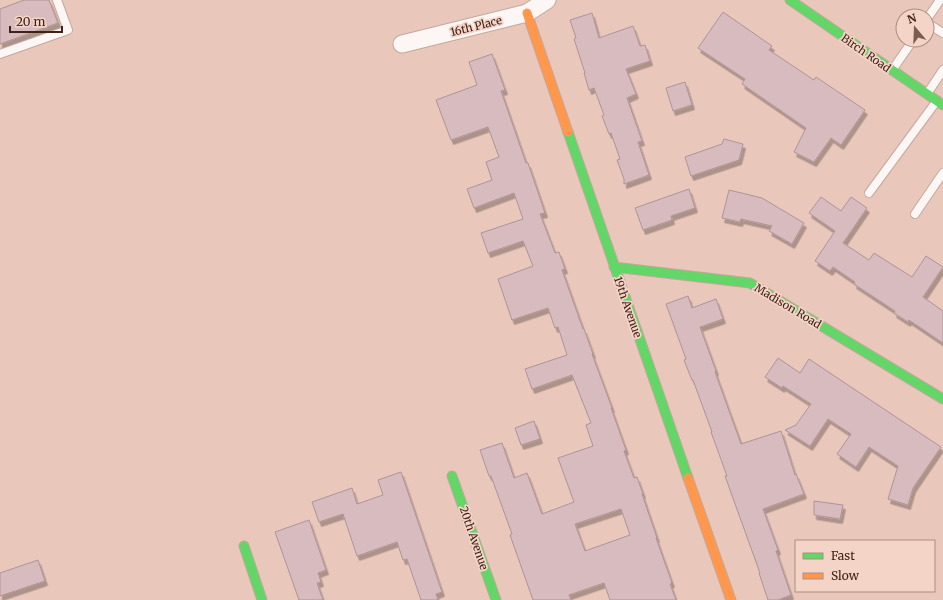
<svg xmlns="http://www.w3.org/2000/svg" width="943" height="600" font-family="Merriweather,serif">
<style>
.building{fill:#d8bbbf;stroke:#af9396;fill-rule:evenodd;filter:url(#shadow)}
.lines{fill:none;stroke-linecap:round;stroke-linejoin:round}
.lane-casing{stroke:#c5a79c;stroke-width:10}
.street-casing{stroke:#c5a79c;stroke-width:19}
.fast-casing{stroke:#c5a79c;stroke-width:11}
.slow-casing{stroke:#c5a79c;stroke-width:11}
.lane{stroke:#fcf7f5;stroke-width:8}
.street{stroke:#fcf7f5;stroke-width:17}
.fast{stroke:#63d668;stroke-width:9}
.slow{stroke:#ff974d;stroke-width:9}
.labels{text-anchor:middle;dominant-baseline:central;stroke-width:3.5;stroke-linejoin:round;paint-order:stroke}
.street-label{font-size:11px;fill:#402217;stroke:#f5d4c8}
</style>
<defs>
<filter id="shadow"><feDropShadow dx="2.5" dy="4.5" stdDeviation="0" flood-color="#0004"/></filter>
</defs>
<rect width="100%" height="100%" fill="#eac7bb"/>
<g class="building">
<path d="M 24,0 L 49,0 L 58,23 L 0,44 L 0,9 Z"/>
<path d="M 723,12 L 772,46 L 769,50 L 814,80 L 816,77 L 865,110 L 841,145 L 831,138 L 814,162 L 794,152 L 806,128 L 742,84 L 745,79 L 698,48 Z"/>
<path d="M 592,13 L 599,38 L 633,26 L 640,46 L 645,45 L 650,61 L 626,69 L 636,94 L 627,98 L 642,141 L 638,142 L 649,175 L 624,184 L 624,179 L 617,160 L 620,159 L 611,133 L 609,134 L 602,116 L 604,115 L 594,88 L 589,90 L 584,73 L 585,73 L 574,39 L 576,38 L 570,20 Z"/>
<path d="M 492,54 L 505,90 L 501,91 L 526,163 L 528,163 L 545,213 L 540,214 L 555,253 L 559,252 L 565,269 L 562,270 L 583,329 L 584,329 L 593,354 L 592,354 L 612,408 L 611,408 L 626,450 L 624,451 L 634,478 L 637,477 L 643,494 L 642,494 L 657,538 L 656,538 L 672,583 L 670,584 L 676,600 L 610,600 L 604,583 L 569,595 L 571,600 L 533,600 L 510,535 L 512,534 L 491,476 L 489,476 L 480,450 L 502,443 L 514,478 L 527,473 L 542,514 L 574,502 L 558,458 L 593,446 L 586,425 L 591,423 L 572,375 L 532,389 L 525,369 L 567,355 L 558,327 L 555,328 L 548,308 L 512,320 L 498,279 L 533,266 L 523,241 L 488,253 L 481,233 L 523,219 L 514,193 L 474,208 L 467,189 L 492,180 L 486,162 L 499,157 L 488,127 L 451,140 L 436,100 L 477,85 L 469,62 ZM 621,509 L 630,535 L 585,551 L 575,524 Z"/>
<path d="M 685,82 L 692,105 L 673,111 L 666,88 Z"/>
<path d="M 724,139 L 743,144 L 739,160 L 691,176 L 685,157 L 722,144 Z"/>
<path d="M 689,189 L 695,208 L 671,216 L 672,220 L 643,230 L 635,208 Z"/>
<path d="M 729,190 L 762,198 L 804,223 L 792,244 L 769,231 L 772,226 L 741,219 L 740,222 L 722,218 Z"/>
<path d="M 821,197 L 841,211 L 851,197 L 867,208 L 843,243 L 869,260 L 874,253 L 912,277 L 926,256 L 943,267 L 923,297 L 943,311 L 943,343 L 909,320 L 908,322 L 894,313 L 895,311 L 854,284 L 855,282 L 833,267 L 830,271 L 815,261 L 835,231 L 809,213 Z"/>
<path d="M 688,296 L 692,308 L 716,299 L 723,319 L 700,327 L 716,371 L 715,372 L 741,444 L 781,431 L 795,475 L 796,474 L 804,494 L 763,509 L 778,550 L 776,551 L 791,595 L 778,600 L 768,600 L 759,573 L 760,573 L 725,476 L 727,476 L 711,432 L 712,432 L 693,380 L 692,380 L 684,360 L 686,359 L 666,304 Z"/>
<path d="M 778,358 L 800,373 L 809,359 L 941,447 L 913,488 L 908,505 L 888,499 L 898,466 L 869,447 L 856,467 L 837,454 L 851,434 L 828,419 L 810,446 L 785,430 L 796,425 L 811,404 L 783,386 L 782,388 L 765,377 Z"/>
<path d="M 534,421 L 540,439 L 521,445 L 515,428 Z"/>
<path d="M 401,472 L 442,592 L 436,594 L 438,600 L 421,600 L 407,559 L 403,560 L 397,542 L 357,556 L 343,514 L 319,522 L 312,502 L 352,488 L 357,504 L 383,495 L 378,480 Z"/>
<path d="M 814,501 L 843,505 L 840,519 L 814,515 Z"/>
<path d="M 309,520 L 326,570 L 318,573 L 321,582 L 317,583 L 323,600 L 299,600 L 275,532 Z"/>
<path d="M 38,560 L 45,581 L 0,596 L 0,573 Z"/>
</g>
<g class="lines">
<defs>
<g id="lane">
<path d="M 927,19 L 940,0"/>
<path d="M 927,23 L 943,33"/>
<path d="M 0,54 L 68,30 L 57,0"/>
<path d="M 893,69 L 913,40"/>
<path d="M 927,94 L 943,70"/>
<path d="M 869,193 L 936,102"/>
<path d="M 915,214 L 943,173"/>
</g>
<path id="street" d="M 402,44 L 527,13 L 547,0"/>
<g id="fast">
<path d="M 790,0 L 943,105"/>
<path d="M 568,132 L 688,478"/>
<path d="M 614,267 L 750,283 L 943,399"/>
<path d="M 452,476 L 496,600"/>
<path d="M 244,546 L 262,600"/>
</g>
<g id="slow">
<path d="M 527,13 L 568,132"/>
<path d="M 688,478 L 731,600"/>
</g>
</defs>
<use href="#lane" class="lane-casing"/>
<use href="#street" class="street-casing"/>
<use href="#fast" class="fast-casing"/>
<use href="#slow" class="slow-casing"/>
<use href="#lane" class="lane"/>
<use href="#street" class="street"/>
<use href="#fast" class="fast"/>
<use href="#slow" class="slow"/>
</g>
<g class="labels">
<g class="street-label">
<text transform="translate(476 26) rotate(-14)">16th Place</text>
<text transform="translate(866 53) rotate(35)">Birch Road</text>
<text transform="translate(788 306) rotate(31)">Madison Road</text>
<text transform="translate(628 307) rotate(71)">19th Avenue</text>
<text transform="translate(474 538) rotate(71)">20th Avenue</text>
</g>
</g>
<rect x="795" y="540" width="140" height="52" fill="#f5d4c8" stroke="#ad8d81"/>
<rect x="803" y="553" width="20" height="6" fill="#63d668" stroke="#ad8d81"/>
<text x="831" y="560" font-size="12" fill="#402217">Fast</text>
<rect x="803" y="573" width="20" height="6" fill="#ff974d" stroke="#ad8d81"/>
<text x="831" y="580" font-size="12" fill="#402217">Slow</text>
<g transform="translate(915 28) rotate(341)"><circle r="19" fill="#f5d4c8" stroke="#ad8d81"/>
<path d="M0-3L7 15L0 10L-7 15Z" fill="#7c5c50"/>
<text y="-6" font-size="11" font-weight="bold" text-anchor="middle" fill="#402217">N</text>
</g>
<path d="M10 26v6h52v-6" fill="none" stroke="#402217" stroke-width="2"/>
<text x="16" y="26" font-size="12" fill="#402217" stroke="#f5d4c8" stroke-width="3" paint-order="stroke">20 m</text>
</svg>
